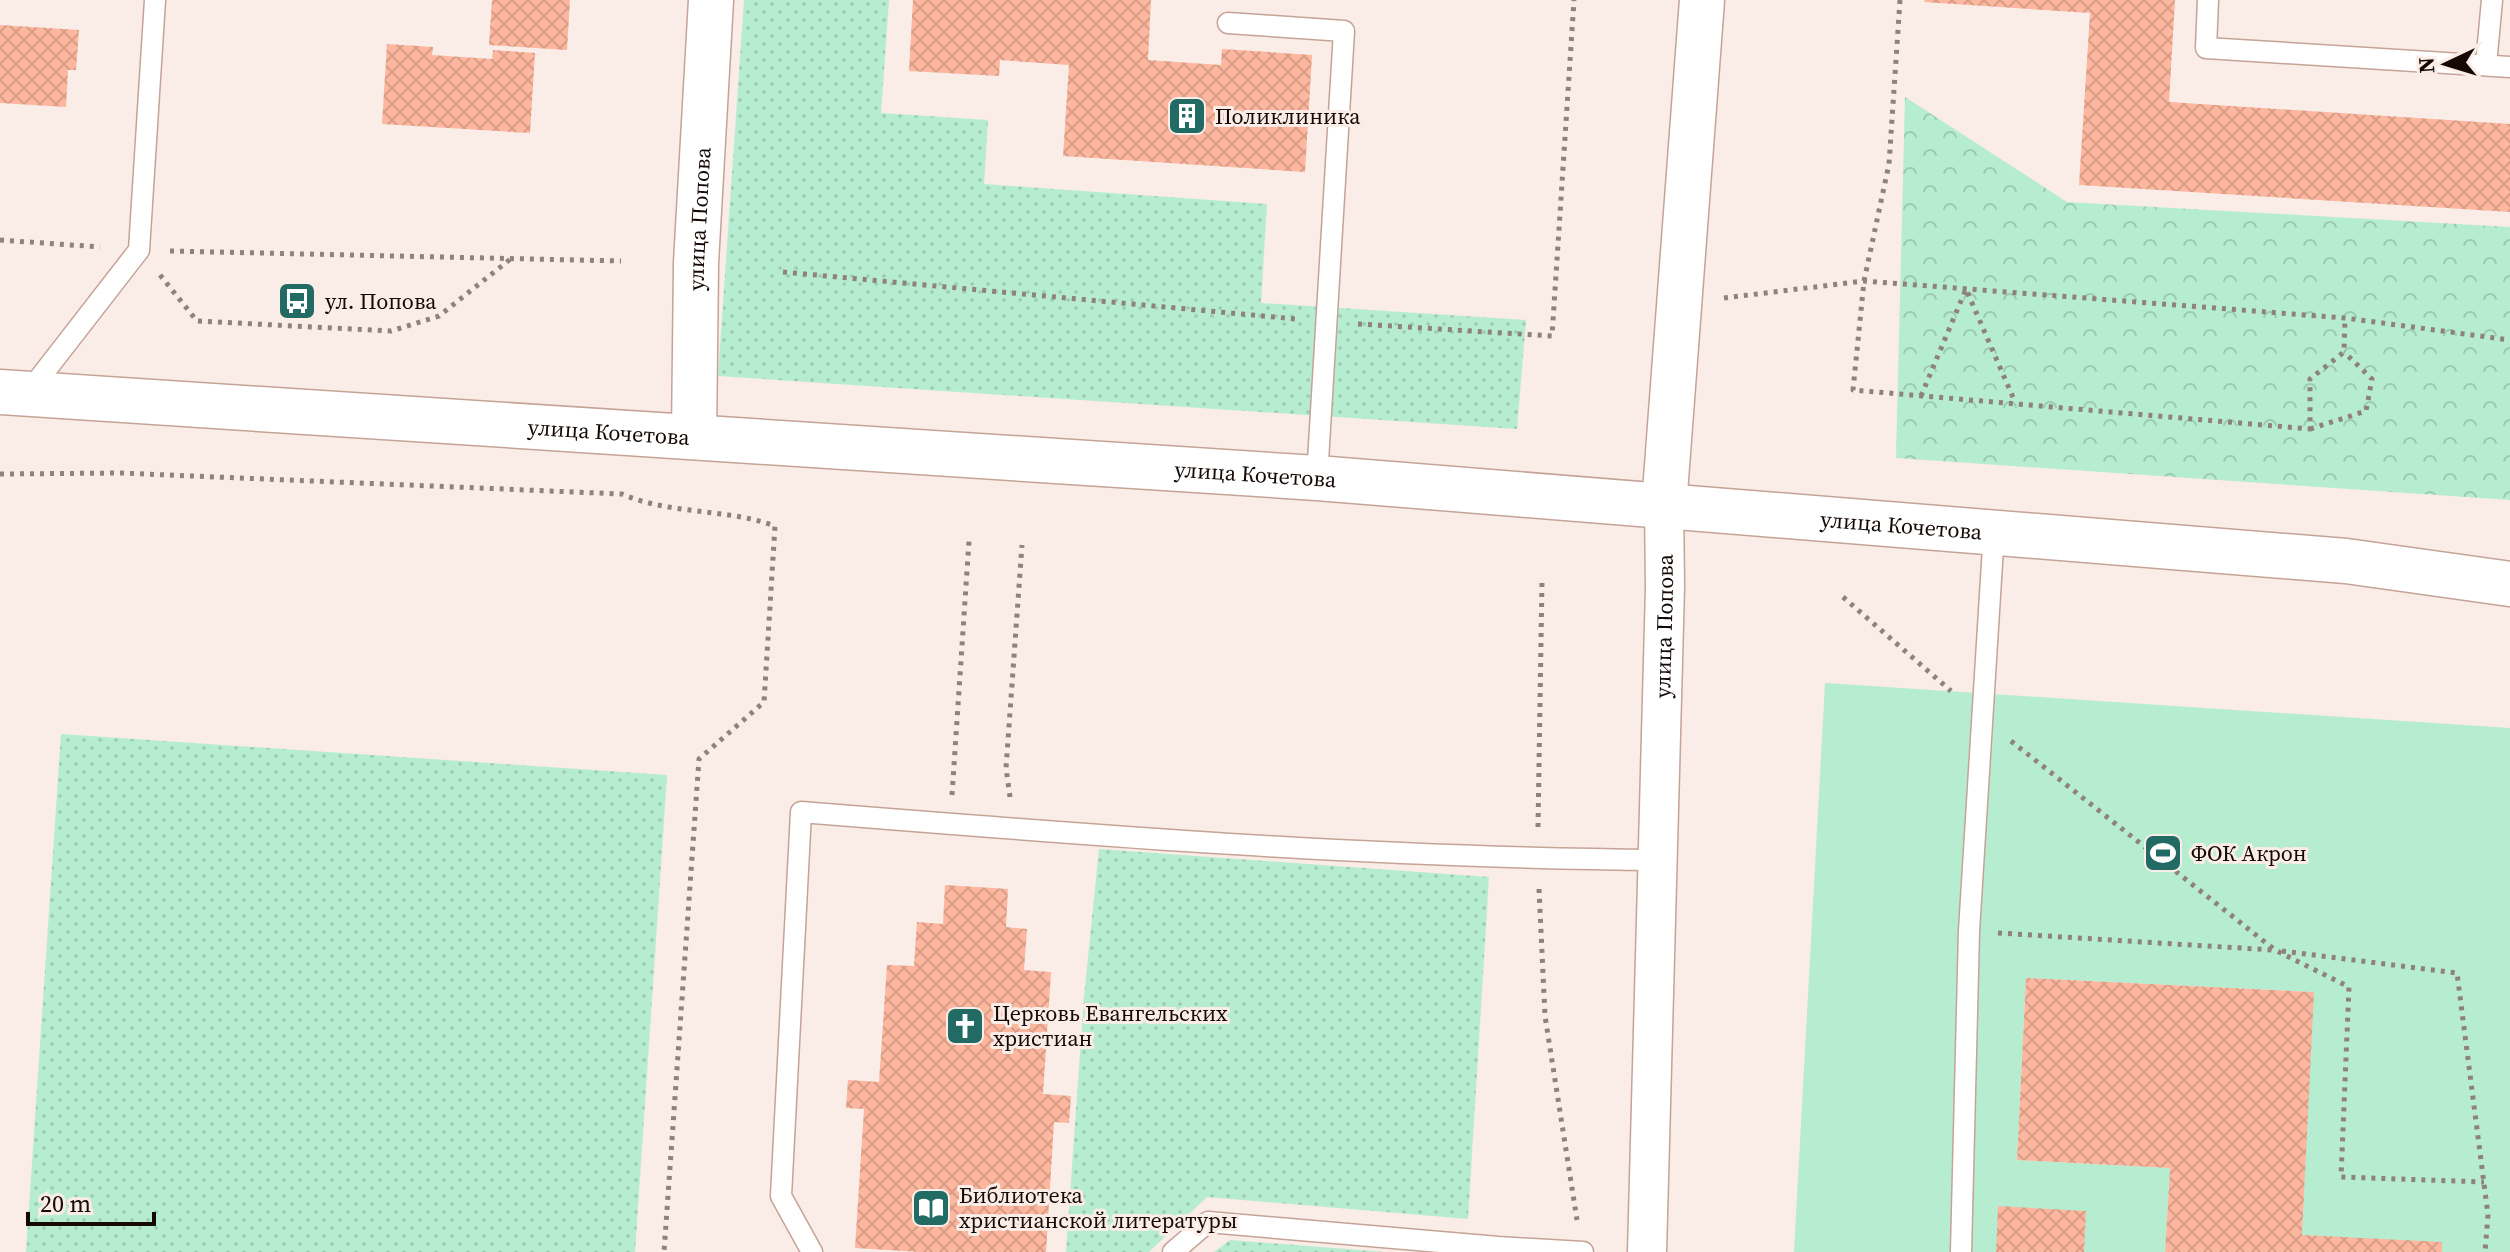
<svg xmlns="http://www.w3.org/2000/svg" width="2510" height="1252" font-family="'Source Serif 4',serif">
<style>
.grass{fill:url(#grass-dots)}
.forest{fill:url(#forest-crowns)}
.pitch{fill:#b6edd1}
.building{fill:url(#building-cross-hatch)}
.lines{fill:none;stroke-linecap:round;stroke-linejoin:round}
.service-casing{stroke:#c5a397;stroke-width:23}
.minor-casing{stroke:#c5a397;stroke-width:41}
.tertiary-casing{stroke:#c5a397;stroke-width:47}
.secondary-casing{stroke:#c5a397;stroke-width:47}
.path{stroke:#8f827d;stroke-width:5;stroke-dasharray:4 6;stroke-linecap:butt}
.service{stroke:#fff;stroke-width:20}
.minor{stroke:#fff;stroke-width:38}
.tertiary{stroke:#fff;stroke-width:44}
.secondary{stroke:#fff;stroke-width:44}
.labels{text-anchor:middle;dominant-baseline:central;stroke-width:6;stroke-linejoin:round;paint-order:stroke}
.poi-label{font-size:22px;fill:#140905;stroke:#faece6;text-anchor:start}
.street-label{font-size:22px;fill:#140905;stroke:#faece6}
</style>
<defs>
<pattern id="grass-dots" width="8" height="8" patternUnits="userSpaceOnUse" patternTransform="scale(2)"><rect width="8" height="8" fill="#b6edd1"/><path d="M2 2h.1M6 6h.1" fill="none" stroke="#9ccab2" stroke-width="1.8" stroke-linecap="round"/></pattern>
<pattern id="forest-crowns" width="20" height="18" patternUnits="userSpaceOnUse" patternTransform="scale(2)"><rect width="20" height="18" fill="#b6edd1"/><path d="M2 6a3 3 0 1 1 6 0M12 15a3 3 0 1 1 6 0" fill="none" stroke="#9ccab2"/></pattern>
<pattern id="building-cross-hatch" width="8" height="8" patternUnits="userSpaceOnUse" patternTransform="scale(2)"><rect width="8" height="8" fill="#fdb79f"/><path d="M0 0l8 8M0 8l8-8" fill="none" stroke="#d89c87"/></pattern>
</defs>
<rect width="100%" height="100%" fill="#faece6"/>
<g class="grass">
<path d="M 744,0 L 889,0 L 881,113 L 988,120 L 984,184 L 1267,204 L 1261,303 L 1526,320 L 1517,429 L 718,376 Z"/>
<path d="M 61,734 L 667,775 L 635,1252 L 26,1252 Z"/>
<path d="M 1099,849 L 1489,877 L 1468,1219 L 1207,1197 L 1149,1252 L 1066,1252 L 1084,997 Z"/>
<path d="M 1230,1240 L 1385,1252 L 1214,1252 Z"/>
</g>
<path class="forest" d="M 1905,97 L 2067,202 L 2510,227 L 2510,500 L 1896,458 Z"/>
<path class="pitch" d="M 1825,683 L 2510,728 L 2510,1252 L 2442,1252 L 2302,1235 L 2313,992 L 2026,978 L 2017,1160 L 2170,1168 L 2165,1252 L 1794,1252 Z"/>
<g class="building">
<path d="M 492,0 L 570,0 L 567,50 L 489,45 Z"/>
<path d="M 913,0 L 1151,0 L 1148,60 L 1221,65 L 1222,49 L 1312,55 L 1305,172 L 1063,156 L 1069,65 L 1000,60 L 999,76 L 909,71 Z"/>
<path d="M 1925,0 L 2175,0 L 2169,102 L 2510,124 L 2510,212 L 2079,185 L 2090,13 L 1924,2 Z"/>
<path d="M 0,25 L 79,30 L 76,70 L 68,70 L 66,107 L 0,103 Z"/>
<path d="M 387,44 L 433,47 L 432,55 L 492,59 L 493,50 L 535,53 L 530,133 L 382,124 Z"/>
<path d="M 945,885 L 1008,889 L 1006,927 L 1027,929 L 1024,970 L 1051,972 L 1043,1094 L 1071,1096 L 1069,1123 L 1054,1122 L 1046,1252 L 921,1252 L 855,1248 L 864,1109 L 846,1108 L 848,1080 L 879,1082 L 887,965 L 914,966 L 917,922 L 943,924 Z"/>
<path d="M 2026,978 L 2314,992 L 2302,1235 L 2442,1242 L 2442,1252 L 2165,1252 L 2170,1168 L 2017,1160 Z"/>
<path d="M 1998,1206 L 2086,1211 L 2084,1252 L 1996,1252 Z"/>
</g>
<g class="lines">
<defs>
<g id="service">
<path d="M 2208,0 L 2206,48 L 2510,67"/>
<path d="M 1228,23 L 1344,31 L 1317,478"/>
<path d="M 2486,65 L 2492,0"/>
<path d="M 28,393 L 139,250 L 155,0"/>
<path d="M 812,1252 L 781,1196 L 801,812 C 1086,835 1373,858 1659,860"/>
<path d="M 1173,1252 L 1208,1222 L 1498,1247 L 1583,1252"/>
<path d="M 1961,1252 L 1969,931 L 1994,531"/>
</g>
<g id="minor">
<path id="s1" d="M 1647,1252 L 1665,587 L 1664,506"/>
</g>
<g id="tertiary">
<path id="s2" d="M 694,437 L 696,263 L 711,0"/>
<path d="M 1664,506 L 1702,0"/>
</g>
<g id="secondary">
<path id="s3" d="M 0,392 L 1317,478 L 2346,561 L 2510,584"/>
</g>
</defs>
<use href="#service" class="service-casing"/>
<use href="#minor" class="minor-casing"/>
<use href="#tertiary" class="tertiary-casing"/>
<use href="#secondary" class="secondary-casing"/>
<g class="path">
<path d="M 1900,0 L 1889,164 L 1864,281 L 1853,390 L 2310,429 L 2310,379 L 2344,352 L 2345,318"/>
<path d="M 0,240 L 100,247"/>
<path d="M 170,251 L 621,261"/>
<path d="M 783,272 L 1296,319"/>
<path d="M 160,275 L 197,321 L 391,331 L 439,316 L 513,257"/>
<path d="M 1724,298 L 1864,281 L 2345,318 L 2510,340"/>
<path d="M 1358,324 L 1552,336 L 1574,0"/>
<path d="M 1921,396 L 1966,289 L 2015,402"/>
<path d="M 2310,429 L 2366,411 L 2372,379 L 2344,352"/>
<path d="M 0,474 L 121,473 L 622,494 C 670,515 726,508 775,526 L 764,702 L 699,759 L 664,1252"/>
<path d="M 1843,597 L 1951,691"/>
<path d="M 2011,741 L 2275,950 L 2349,987 L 2341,1177 L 2484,1182"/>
<path d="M 952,795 L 969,541"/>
<path d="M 1010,797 L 1006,768 L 1022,545"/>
<path d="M 1538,827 L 1542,580"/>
<path d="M 1539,889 L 1545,1016 L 1577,1220"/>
<path d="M 1998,933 L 2272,950"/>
<path d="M 2282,951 L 2457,973 L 2488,1215 L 2485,1252"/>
</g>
<use href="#service" class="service"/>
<use href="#minor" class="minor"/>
<use href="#tertiary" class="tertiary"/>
<use href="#secondary" class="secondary"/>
</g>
<defs>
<symbol id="building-square" viewBox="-11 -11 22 22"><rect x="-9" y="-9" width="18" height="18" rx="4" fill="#216b64" stroke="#faece6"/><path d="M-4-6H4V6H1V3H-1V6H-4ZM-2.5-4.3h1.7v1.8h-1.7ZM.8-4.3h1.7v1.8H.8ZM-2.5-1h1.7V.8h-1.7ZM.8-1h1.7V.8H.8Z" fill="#fff"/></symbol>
<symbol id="bus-square" viewBox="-11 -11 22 22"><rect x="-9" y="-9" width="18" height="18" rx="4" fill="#216b64" stroke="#faece6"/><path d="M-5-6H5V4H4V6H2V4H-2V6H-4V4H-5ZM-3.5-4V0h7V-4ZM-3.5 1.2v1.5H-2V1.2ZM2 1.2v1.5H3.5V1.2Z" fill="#fff"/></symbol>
<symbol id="stadium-square" viewBox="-11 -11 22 22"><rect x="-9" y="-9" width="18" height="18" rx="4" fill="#216b64" stroke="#faece6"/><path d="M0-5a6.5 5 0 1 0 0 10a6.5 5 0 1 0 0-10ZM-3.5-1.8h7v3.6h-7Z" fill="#fff"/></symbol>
<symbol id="church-square" viewBox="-11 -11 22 22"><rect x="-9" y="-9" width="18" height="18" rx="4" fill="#216b64" stroke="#faece6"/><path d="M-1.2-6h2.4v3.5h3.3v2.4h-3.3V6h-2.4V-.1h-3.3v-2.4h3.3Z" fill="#fff"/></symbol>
<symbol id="library-square" viewBox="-11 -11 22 22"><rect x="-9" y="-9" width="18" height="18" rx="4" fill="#216b64" stroke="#faece6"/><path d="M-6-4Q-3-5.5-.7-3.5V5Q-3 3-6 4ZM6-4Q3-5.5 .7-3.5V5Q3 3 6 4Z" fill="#fff"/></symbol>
</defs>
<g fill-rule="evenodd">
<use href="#building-square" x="1165" y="94" width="44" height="44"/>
<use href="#bus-square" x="275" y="279" width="44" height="44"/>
<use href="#stadium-square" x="2141" y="831" width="44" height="44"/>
<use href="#church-square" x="943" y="1004" width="44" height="44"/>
<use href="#library-square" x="909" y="1186" width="44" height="44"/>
</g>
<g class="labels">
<g class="poi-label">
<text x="1215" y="116">Поликлиника</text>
<text x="325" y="301">ул. Попова</text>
<text x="2191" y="853">ФОК Акрон</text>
<text x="993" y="1013">Церковь Евангельских<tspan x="993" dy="25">христиан</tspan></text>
<text x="959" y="1195">Библиотека<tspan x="959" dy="25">христианской литературы</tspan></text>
</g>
<g class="street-label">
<text stroke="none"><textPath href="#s2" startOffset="218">улица Попова</textPath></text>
<text stroke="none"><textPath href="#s3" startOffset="610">улица Кочетова</textPath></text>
<text stroke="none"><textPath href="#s3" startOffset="1258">улица Кочетова</textPath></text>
<text stroke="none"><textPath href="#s3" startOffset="1906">улица Кочетова</textPath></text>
<text stroke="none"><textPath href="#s1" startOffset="626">улица Попова</textPath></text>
</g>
</g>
<g transform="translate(2446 64) rotate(266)" stroke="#faece6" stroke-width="6" paint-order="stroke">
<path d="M0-6L14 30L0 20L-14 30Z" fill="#140905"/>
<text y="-12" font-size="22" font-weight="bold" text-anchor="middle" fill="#140905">N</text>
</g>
<path d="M28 1212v12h126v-12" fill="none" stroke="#140905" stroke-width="4"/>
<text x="40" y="1212" font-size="24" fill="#140905" stroke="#faece6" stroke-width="6" paint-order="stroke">20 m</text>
</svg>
